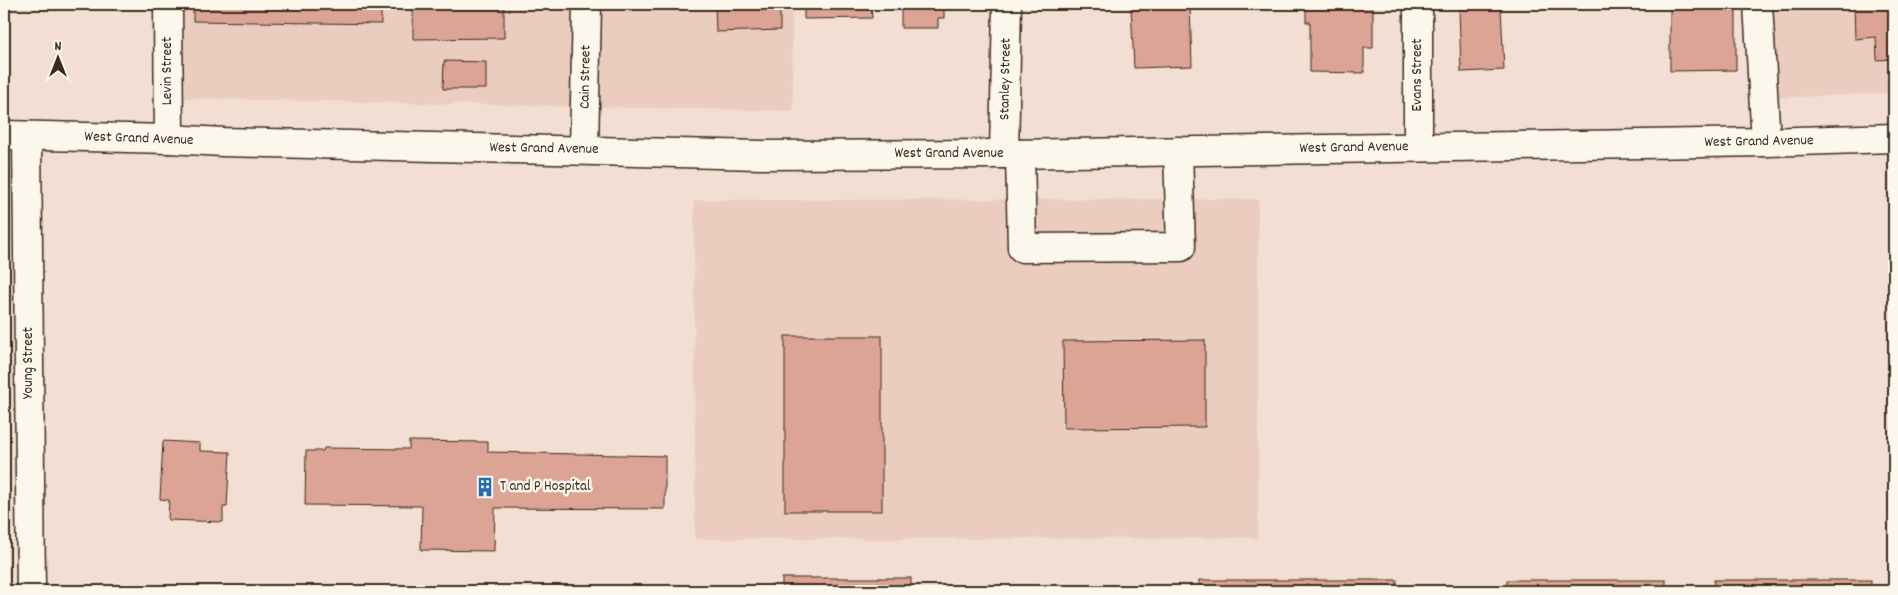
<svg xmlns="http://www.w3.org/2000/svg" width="1898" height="595" font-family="Dekko,sans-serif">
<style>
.built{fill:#ebcdc0}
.building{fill:#dca495;stroke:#3b2a1e}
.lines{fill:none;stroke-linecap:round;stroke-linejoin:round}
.minor-casing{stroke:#3b2a1e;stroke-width:31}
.highway-casing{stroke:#3b2a1e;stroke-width:31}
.minor{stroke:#fbf7ec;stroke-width:28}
.highway{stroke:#fbf7ec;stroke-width:28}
.labels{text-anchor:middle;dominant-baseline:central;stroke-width:5;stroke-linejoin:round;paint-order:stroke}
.street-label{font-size:15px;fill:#3b2a1e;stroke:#fbf7ec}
.poi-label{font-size:15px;fill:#3b2a1e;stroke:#fbf7ec;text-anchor:start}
</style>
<rect width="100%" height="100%" fill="#f2ded2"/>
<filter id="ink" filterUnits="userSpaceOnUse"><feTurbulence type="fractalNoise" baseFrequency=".02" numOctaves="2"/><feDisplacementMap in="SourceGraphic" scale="10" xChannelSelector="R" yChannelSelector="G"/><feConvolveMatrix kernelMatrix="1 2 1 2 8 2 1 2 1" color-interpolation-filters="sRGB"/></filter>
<g filter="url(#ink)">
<g class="built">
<path d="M 175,4 L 792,4 L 793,111 L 175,98 Z"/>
<path d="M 1765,4 L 1894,4 L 1894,93 L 1769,98 Z"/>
<path d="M 1258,199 L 1258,538 L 695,539 L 694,200 Z"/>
</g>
<g class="building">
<path d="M 193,4 L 381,4 L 381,24 L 193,21 Z"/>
<path d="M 413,4 L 504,4 L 504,38 L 413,39 Z"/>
<path d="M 715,4 L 780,4 L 780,30 L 716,32 Z"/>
<path d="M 804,4 L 871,4 L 872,18 L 804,19 Z"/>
<path d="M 901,4 L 944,4 L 944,18 L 938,18 L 938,28 L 901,28 Z"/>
<path d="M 1306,4 L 1373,4 L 1373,48 L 1364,48 L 1364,73 L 1310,72 L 1310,22 L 1306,22 Z"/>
<path d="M 1670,4 L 1736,4 L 1736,70 L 1670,71 Z"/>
<path d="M 1854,4 L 1894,4 L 1894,59 L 1877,60 L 1876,37 L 1855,39 Z"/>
<path d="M 1190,5 L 1192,66 L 1134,68 L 1131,7 Z"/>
<path d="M 1501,8 L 1504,70 L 1461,72 L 1459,9 Z"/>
<path d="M 444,61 L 486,62 L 486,89 L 443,89 Z"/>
<rect x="785" y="336" width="97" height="175"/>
<path d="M 1205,340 L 1205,427 L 1064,428 L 1063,341 Z"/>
<path d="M 163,441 L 200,443 L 200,451 L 230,452 L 227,507 L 223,507 L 223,522 L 168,520 L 169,500 L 160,499 Z"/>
<path d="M 409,441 L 488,442 L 488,452 L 665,456 L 665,509 L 495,508 L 494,551 L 421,550 L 422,506 L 305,505 L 306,451 L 323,451 L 324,448 L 409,449 Z"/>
<rect x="782" y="578" width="129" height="13"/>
<rect x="1199" y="580" width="198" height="11"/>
<rect x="1507" y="580" width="159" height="11"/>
<rect x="1714" y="580" width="157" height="11"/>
</g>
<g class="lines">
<defs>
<g id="minor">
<path d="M 168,4 L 169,139"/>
<path d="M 1418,4 L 1418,147"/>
<path d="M 1758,4 L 1766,142"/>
<path d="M 27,136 L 31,591"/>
<path d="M 584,150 L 587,4"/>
<path d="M 1004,154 L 1007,4"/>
<path d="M 1020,154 L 1022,248 L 1181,247 L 1178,151"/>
</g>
<path id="highway" d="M 4,135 L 169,139 L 223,142 L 761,155 L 1004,154 L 1766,142 L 1894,138"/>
</defs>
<use href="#minor" class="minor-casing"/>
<use href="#highway" class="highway-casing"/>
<use href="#minor" class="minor"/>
<use href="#highway" class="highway"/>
</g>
</g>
<defs>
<symbol id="building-bare" viewBox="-9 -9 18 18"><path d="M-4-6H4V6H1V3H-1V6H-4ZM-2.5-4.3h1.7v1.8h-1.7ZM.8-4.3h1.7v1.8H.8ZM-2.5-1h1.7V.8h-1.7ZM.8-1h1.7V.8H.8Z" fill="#1f6fb2" stroke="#fbf7ec" stroke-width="2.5" paint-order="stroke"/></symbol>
</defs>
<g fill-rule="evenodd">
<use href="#building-bare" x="471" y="473" width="28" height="28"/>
</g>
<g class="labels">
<g class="street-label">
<text transform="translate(168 71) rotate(-90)">Levin Street</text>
<text transform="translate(1418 75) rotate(-90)">Evans Street</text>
<text transform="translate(586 77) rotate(-89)">Cain Street</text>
<text transform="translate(1006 79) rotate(-89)">Stanley Street</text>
<text transform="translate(139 139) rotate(2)">West Grand Avenue</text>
<text transform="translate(1759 142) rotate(-1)">West Grand Avenue</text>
<text transform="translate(1354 148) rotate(-1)">West Grand Avenue</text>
<text transform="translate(544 149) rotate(1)">West Grand Avenue</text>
<text x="949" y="154">West Grand Avenue</text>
<text transform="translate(29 363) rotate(-90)">Young Street</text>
</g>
<g class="poi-label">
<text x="500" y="487">T and P Hospital</text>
</g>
</g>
<rect width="1898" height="595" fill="none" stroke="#fbf7ec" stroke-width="20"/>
<rect x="10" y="10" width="1878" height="575" fill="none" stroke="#3b2a1e" stroke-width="2" filter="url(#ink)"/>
<g transform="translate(58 58)" stroke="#fbf7ec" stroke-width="4" paint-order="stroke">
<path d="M0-4L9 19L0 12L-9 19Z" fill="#3b2a1e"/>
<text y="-8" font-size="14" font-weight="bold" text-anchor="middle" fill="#3b2a1e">N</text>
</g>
</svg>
